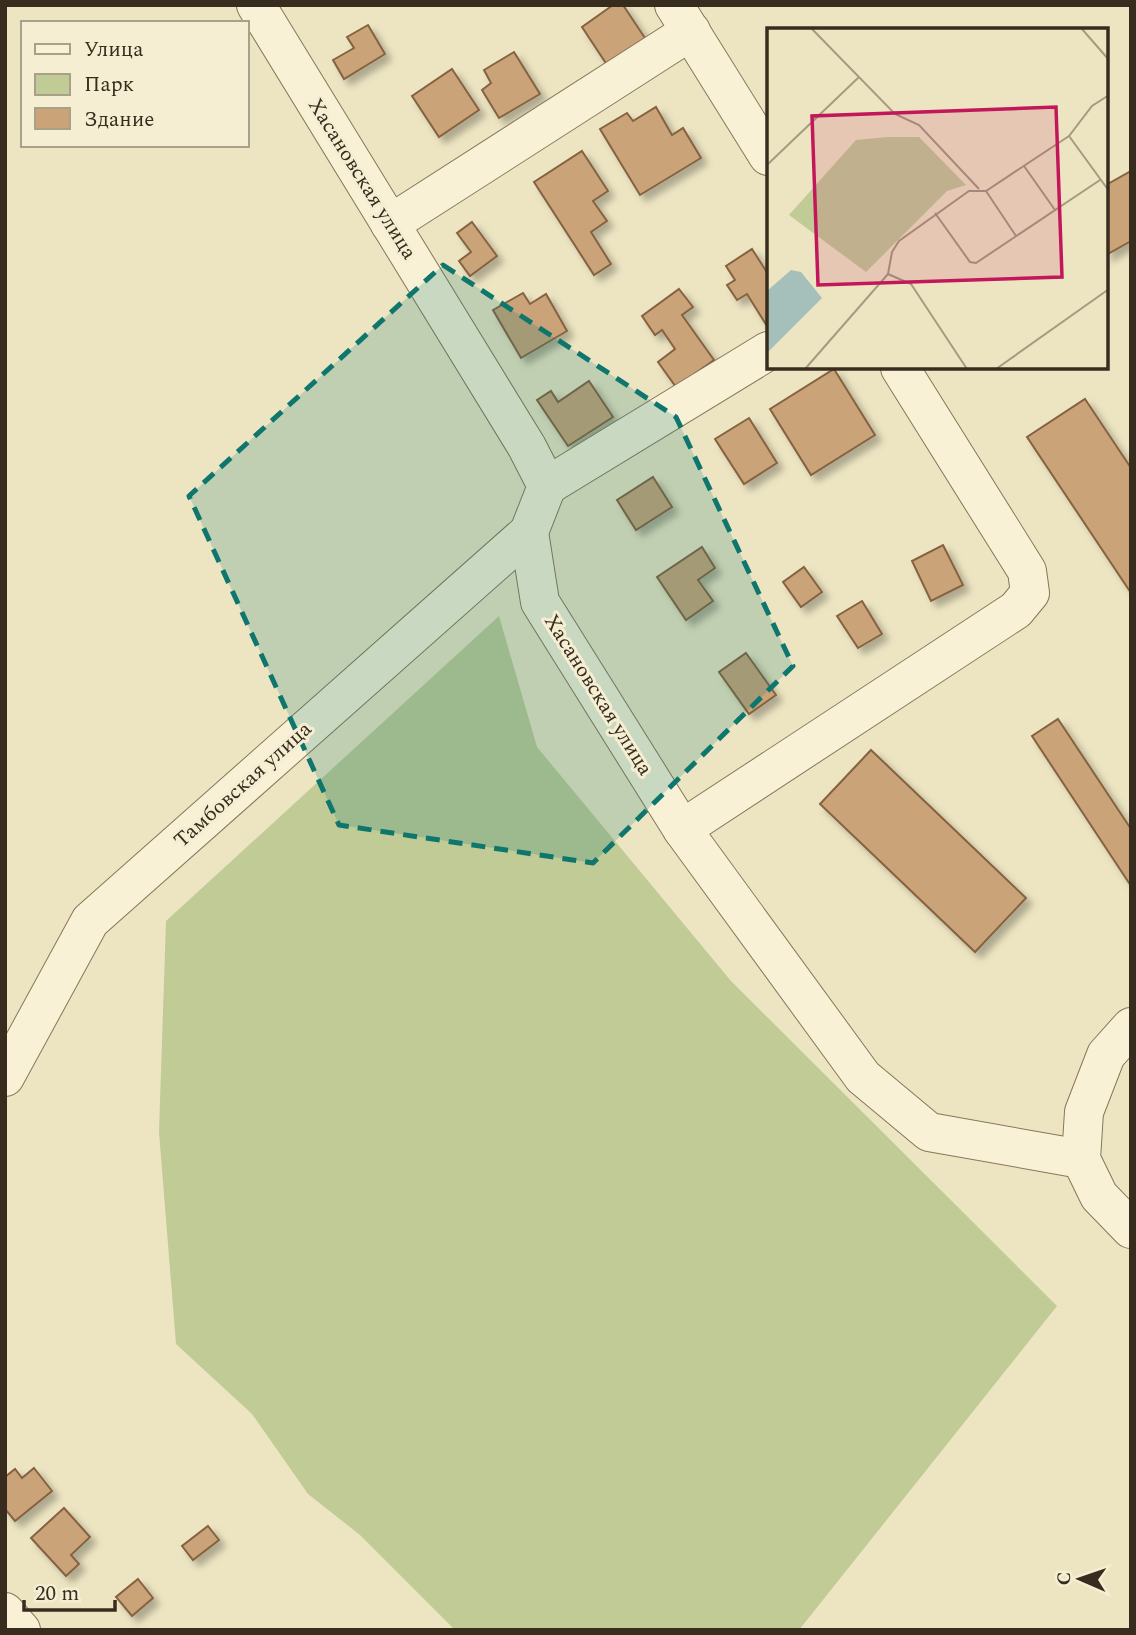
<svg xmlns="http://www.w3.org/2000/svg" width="1136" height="1635" font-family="Spectral,serif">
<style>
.green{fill:#c0cb96}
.building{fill:#cba379;stroke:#856240;stroke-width:2;filter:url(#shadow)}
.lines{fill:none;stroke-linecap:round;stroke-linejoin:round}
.minor-casing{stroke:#87765a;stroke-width:40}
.minor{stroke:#f8f1d5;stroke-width:38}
.marked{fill:#0f766e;fill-opacity:0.2;stroke:#0f766e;stroke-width:5;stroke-dasharray:14 9;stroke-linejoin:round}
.labels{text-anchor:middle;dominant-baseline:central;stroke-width:6;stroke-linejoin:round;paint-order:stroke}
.street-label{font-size:21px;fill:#372c1e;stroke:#f5eed2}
.inset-road{fill:none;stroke:#a49b80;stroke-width:2}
.view{fill:#c2185b;fill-opacity:0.15;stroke:#c2185b;stroke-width:3.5}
.inset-edge{fill:none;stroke:#372c1e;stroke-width:3.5}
</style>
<defs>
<filter id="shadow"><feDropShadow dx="6" dy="6" stdDeviation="3.5" flood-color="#0004"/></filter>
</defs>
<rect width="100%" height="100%" fill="#ede5c2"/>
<path class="green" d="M 499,616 L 537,747 L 731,981 L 1057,1306 L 799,1630 L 455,1630 L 360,1535 L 308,1494 L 252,1414 L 176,1344 L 159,1132 L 166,921 Z"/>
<g class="building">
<path d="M 613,5 L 623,5 L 647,41 L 613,74 L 582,27 Z"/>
<path d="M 368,25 L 385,54 L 344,79 L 333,60 L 354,48 L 347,37 Z"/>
<path d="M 514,52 L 540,94 L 499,118 L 482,90 L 491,83 L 484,70 Z"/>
<path d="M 452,69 L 479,110 L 439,137 L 412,96 Z"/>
<path d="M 656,107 L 672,135 L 683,128 L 701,158 L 640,195 L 600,129 L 627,113 L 633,121 Z"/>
<path d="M 582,151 L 608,191 L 593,201 L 607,221 L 591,232 L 611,264 L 594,275 L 534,182 Z"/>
<path d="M 1131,171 L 1131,241 L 1106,255 L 1106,185 Z"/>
<path d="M 472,222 L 497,256 L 470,276 L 459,261 L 471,252 L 457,233 Z"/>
<path d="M 752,249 L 768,274 L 767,326 L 747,294 L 737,300 L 727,285 L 735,280 L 726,266 Z"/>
<path d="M 679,289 L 693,307 L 682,315 L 714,360 L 676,387 L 658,362 L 675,349 L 662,330 L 655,335 L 642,316 Z"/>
<path d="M 523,293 L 530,304 L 546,294 L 567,331 L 521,358 L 493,310 Z"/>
<path d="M 834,369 L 875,435 L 811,475 L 770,409 Z"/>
<path d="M 589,381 L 613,417 L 568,446 L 537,400 L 551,391 L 558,402 Z"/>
<path d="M 1085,399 L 1131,468 L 1131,593 L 1027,437 Z"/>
<path d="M 749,418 L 777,463 L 744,484 L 715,439 Z"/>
<path d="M 653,477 L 672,507 L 636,530 L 617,500 Z"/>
<path d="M 943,545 L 963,585 L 931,601 L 912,561 Z"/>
<path d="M 702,547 L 715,568 L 698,580 L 713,601 L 686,620 L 657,577 Z"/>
<path d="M 804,567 L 822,592 L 801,607 L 783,582 Z"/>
<path d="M 862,601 L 882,634 L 858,648 L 837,616 Z"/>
<path d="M 746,653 L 776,695 L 749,714 L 719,672 Z"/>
<path d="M 1058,719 L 1131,829 L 1131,886 L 1032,736 Z"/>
<path d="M 871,750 L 1026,898 L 975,952 L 820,804 Z"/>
<path d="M 34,1468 L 52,1491 L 15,1521 L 5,1509 L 5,1477 L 15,1469 L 22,1478 Z"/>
<path d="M 64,1508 L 90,1537 L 71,1555 L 79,1564 L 66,1576 L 31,1538 Z"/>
<path d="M 208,1526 L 219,1540 L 193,1560 L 182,1546 Z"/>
<path d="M 138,1579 L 153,1598 L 132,1616 L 116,1597 Z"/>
</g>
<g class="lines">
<defs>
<g id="minor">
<path d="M 256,5 L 527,447 L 547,486 L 529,532 L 540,602 L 682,829 L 863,1077 L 929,1132 L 1081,1159"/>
<path d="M 674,5 L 768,156"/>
<path d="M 390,224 L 691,31"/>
<path d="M 547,486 L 768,351"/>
<path d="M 682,829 L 1016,610 L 1030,593 L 1027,571 L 900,368"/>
<path d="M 1131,1027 L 1106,1055 L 1084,1112 L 1081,1159 L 1099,1196 L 1131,1229"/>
<path d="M 5,1077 L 90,921 L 529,532"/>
<path d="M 5,1612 L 21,1630"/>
</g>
</defs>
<use href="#minor" class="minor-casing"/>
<use href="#minor" class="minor"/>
</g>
<path class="marked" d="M 443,265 L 676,417 L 793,666 L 593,863 L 339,825 L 189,496 Z"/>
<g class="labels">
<g class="street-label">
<text transform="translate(362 179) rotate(58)">Хасановская улица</text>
<text transform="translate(598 695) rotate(58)">Хасановская улица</text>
<text transform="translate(243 785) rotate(-42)">Тамбовская улица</text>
</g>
</g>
<g transform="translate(767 28)">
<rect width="341" height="341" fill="#ede5c2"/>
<path d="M 121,109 L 152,109 L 199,157 L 180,163 L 99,244 L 22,187 L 89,112 Z" fill="#c0cb96"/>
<path d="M 24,242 L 34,244 L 55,270 L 0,325 L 0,263 Z" fill="#a5c0ba"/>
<path class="inset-road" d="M 44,0 L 128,86 L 152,97 L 212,161M 315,1 L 342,32M 302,108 L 342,163M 0,137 L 92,49M 257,138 L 288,182M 219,163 L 249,208M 168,185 L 203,234 L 209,235 L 333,152M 121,246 L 144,256 L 200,341M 38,341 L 121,246 L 125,224 L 132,213 L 202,163 L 219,163 L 302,108 L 325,78 L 342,67M 229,341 L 342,261"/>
<path class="view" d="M 289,79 L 295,249 L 51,257 L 45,88 Z"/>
<rect width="341" height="341" class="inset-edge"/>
</g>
<rect width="1136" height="1635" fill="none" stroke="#372c1e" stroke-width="14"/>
<rect x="21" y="21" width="228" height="126" fill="#f5eed2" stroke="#a9a08a" stroke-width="2"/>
<rect x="35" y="44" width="35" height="10" fill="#f8f1d5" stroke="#a9a08a" stroke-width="2"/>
<text x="84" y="56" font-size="21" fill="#372c1e">Улица</text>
<rect x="35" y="74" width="35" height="21" fill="#c0cb96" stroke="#a9a08a" stroke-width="2"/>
<text x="84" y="91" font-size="21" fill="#372c1e">Парк</text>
<rect x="35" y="108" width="35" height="21" fill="#cba379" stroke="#a9a08a" stroke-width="2"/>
<text x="84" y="126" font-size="21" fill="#372c1e">Здание</text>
<g transform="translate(1080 1579) rotate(272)" stroke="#f5eed2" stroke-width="5" paint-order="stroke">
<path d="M0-5L12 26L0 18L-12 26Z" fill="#372c1e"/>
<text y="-10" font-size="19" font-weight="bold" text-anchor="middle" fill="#372c1e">С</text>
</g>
<path d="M24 1600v10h91v-10" fill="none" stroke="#372c1e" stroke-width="3.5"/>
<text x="35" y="1600" font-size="21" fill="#372c1e" stroke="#f5eed2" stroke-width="5" paint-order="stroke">20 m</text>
</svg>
